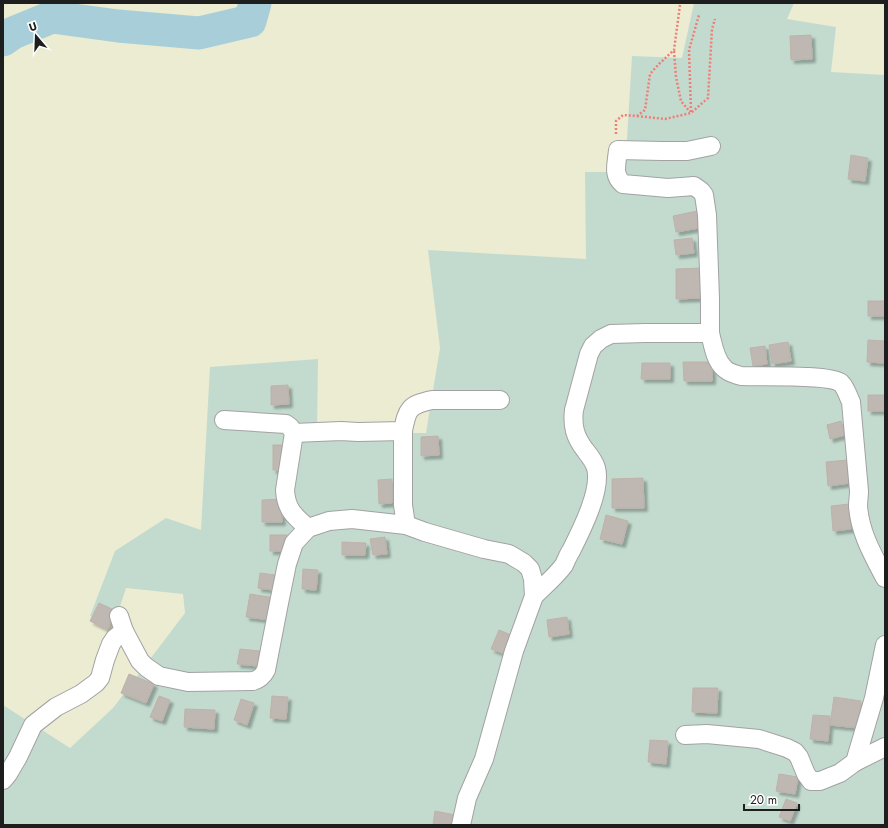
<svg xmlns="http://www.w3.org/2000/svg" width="888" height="828" font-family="Jost,sans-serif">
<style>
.farmland{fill:#ebecd2}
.wetland{fill:#c3dbcf}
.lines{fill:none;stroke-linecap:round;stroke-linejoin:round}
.river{stroke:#a8cfd9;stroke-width:33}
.building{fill:#bfb7b2;stroke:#bfb2a8;filter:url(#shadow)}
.minor-casing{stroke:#a2a2a2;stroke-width:20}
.path{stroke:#f07e75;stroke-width:2.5;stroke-dasharray:2 2;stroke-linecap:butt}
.minor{stroke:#fff;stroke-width:18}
</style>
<defs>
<filter id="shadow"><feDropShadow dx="3.5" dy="3.5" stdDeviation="1" flood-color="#0004"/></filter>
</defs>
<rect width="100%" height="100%" fill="#eeebe5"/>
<rect class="farmland" x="3" y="3" width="882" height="822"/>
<path class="wetland" d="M 694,3 L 794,3 L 787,19 L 836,27 L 831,72 L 885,75 L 885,825 L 3,825 L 3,705 L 70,748 L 113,708 L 185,613 L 183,594 L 126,588 L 114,625 L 90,616 L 115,551 L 166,518 L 201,530 L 210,367 L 318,359 L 317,433 L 426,433 L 440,348 L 428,250 L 586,259 L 585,172 L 625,172 L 632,56 L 682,58 Z"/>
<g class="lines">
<path class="river" d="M 3,40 L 13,33 L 52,17 L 118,26 L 199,33 L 250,21 L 255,3"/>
</g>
<g class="building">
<path d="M 811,35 L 812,59 L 791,60 L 790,36 Z"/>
<path d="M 851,155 L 868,158 L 865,181 L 848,179 Z"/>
<path d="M 697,211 L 699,228 L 676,232 L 673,216 Z"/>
<path d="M 692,238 L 694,253 L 676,255 L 674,240 Z"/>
<path d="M 700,268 L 701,298 L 676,299 L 676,269 Z"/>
<rect x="868" y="301" width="17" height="15"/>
<path d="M 868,340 L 885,341 L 885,363 L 867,362 Z"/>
<path d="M 788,342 L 791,361 L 772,364 L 769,345 Z"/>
<path d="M 765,346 L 767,364 L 753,366 L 750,348 Z"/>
<path d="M 683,362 L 712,362 L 712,381 L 684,381 Z"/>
<path d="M 642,363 L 670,363 L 670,379 L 641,379 Z"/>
<path d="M 288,385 L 289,404 L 271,405 L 271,386 Z"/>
<rect x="868" y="395" width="17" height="16"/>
<path d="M 841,421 L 845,435 L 830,439 L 827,425 Z"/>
<path d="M 438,436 L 439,455 L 421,456 L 421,437 Z"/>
<rect x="273" y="445" width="14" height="25"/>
<path d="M 847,460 L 850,483 L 828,486 L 826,462 Z"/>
<path d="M 643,478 L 644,508 L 612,508 L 612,479 Z"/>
<path d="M 392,479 L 392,503 L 379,504 L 378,480 Z"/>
<path d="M 281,499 L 282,522 L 262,522 L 262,500 Z"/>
<path d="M 849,504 L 851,529 L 833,531 L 831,506 Z"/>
<path d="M 606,515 L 628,521 L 622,544 L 600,539 Z"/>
<rect x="270" y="535" width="17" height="16"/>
<path d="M 385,537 L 387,554 L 373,555 L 370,539 Z"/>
<path d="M 342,542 L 366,543 L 365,555 L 342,555 Z"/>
<path d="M 303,569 L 318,570 L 316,590 L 302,589 Z"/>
<path d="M 260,573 L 275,575 L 273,590 L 258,588 Z"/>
<path d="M 250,594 L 275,598 L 271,620 L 246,617 Z"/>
<path d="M 99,603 L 116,611 L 107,629 L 90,621 Z"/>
<path d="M 567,617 L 569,634 L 549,637 L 547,620 Z"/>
<path d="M 499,630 L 518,638 L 510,656 L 491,649 Z"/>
<path d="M 240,649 L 260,651 L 258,666 L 237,664 Z"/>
<path d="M 129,674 L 154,684 L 146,703 L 121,693 Z"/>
<path d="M 693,688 L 718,688 L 717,713 L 692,712 Z"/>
<path d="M 159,696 L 170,700 L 162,721 L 150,717 Z"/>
<path d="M 272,696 L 288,697 L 286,719 L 270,718 Z"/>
<path d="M 834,697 L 861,701 L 858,728 L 830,725 Z"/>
<path d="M 241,699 L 254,703 L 247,725 L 234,720 Z"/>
<path d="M 185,709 L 215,710 L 214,729 L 184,727 Z"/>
<path d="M 813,715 L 830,716 L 828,741 L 810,739 Z"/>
<path d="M 650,740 L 668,741 L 666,764 L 648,762 Z"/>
<path d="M 779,774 L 798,777 L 795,794 L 776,791 Z"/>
<path d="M 786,799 L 797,803 L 790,821 L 779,817 Z"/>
<path d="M 435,811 L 455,815 L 453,825 L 433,825 Z"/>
</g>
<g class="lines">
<defs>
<g id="minor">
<path d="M 710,333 C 713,345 715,360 724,368 C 728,373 735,374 741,376 C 759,377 829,374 841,383 C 846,388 848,396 851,402 L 859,491 C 859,496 858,501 858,506 C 860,533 873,555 885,578"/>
<path d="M 224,420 L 286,424 L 290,427 L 294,433 L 285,490 C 286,509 294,516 308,528"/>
<path d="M 403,431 L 403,505 L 406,525"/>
<path d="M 294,433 L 341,431 L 358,432 L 403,431 C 407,409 409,405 432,400 L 500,400"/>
<path d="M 534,596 C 544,586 556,576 564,565 C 566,561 568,555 571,551 C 581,531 602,490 596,468 C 594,461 589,455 585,450 C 575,437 572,426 574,410 L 589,354 L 593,346 L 601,339 L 611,334 L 645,333 L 710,333 L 710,299 L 707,215 L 704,195 L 701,191 L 694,186 L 668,188 L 623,184 C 612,175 617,163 618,150 L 662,151 L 687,151 L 711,146"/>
<path d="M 124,631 L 140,661 L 146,667 L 159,676 L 188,682 L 253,681 C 260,679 263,676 266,670 L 279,603 L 287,564 L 294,543 L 308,528 L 329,521 L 352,519 L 406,525 L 425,532 L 484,549 L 509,554 L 524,563 L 530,569 L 533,579 L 534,596 L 514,651 L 484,759 L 467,798 L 461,825"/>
<path d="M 685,735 L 707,734 L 759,739 L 787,748 L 795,752 L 799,757 L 806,774 L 811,781 L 820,781 L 840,773 L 855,762 L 874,698 L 885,645"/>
<path d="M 855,762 L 885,747"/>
<path d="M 3,780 L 8,774 L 18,757 L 33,725 L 56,707 L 81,694 L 96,683 L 100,678 L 105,660 L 111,644 L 115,638 L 124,631 L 119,616"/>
</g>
</defs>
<use href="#minor" class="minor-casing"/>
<g class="path">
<path d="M 674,51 L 676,77 L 681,101 L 690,112"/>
<path d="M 691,112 L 689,50 L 699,15"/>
<path d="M 637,116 L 665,119 L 691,113 L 708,98 L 712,29 L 715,19"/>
<path d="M 616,134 L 616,121 L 623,115 L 637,116 L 645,110 L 650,74 L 659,64 L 674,50 L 680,5"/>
</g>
<use href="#minor" class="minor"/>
</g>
<rect width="888" height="828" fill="none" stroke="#1e1e1e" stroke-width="8"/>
<g transform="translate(36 36) rotate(341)" stroke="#ffffff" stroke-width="3" paint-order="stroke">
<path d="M0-3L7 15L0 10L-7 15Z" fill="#1e1e1e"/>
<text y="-6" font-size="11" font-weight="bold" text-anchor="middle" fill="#1e1e1e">U</text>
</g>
<path d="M744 804v6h55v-6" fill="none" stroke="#1e1e1e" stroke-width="2"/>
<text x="750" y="804" font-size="12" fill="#1e1e1e" stroke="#ffffff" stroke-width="3" paint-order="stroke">20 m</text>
</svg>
